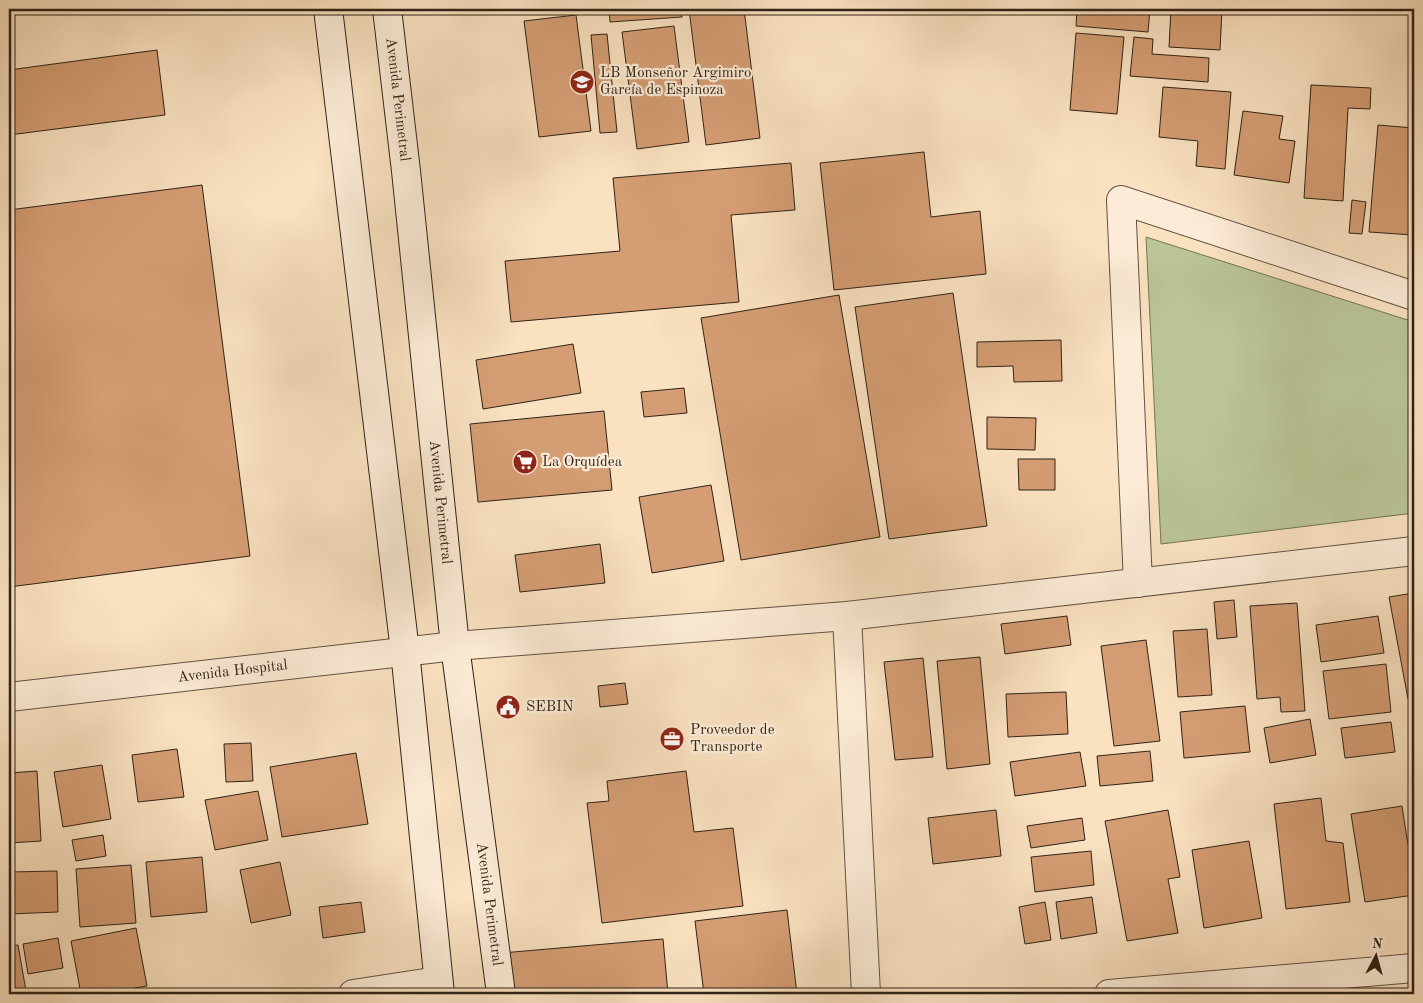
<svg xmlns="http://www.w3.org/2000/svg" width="1423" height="1003" font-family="'Old Standard TT',serif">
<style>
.green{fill:#bac496;stroke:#747456}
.building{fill:#d59d74;stroke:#2f2317}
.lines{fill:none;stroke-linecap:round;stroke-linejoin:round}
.street-casing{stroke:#625342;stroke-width:30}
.secondary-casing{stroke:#2f2317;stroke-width:30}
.street{stroke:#fcecd7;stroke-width:28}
.secondary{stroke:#fcecd7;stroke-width:28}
.labels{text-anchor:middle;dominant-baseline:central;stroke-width:4.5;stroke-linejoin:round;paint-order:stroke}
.poi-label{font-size:15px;fill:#2f2317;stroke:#fcecd7;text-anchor:start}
.street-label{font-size:15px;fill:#2f2317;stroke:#fcecd7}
</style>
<rect width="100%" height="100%" fill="#fae2c1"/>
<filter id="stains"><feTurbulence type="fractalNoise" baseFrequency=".004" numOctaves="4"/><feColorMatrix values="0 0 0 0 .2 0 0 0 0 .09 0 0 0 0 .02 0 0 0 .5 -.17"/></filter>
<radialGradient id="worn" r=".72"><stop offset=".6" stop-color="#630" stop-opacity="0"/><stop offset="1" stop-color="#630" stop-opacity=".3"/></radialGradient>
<path class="green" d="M 1146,237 L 1414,322 L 1414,513 L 1161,544 Z"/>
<g class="building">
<path d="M 9,9 L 47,9 L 9,14 Z"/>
<path d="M 609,9 L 682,9 L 682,17 L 610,22 Z"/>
<path d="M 689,9 L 744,9 L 760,138 L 706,145 Z"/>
<path d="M 1077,9 L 1150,9 L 1148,32 L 1076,26 Z"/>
<path d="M 1171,9 L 1222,9 L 1220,50 L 1169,47 Z"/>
<path d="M 576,15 L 591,131 L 539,137 L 524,21 Z"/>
<path d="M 674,26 L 689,142 L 637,149 L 622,32 Z"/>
<path d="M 1076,33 L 1124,37 L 1117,114 L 1070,110 Z"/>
<path d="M 607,34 L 617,132 L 600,133 L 591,35 Z"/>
<path d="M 1134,37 L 1153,39 L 1152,54 L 1209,58 L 1208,82 L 1130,76 Z"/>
<path d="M 157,50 L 165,115 L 9,135 L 9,70 Z"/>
<path d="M 1311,85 L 1371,88 L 1370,109 L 1348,108 L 1343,201 L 1304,198 Z"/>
<path d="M 1163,87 L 1231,92 L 1225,169 L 1196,166 L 1198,141 L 1159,137 Z"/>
<path d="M 1243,111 L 1283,116 L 1279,139 L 1295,141 L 1289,183 L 1234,175 Z"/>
<path d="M 1378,125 L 1414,128 L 1413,235 L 1369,232 Z"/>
<path d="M 924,152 L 931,217 L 980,211 L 986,274 L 834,290 L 820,163 Z"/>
<path d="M 791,163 L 795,210 L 731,215 L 739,302 L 511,322 L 505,261 L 620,251 L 613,178 Z"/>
<path d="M 202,185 L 250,556 L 9,587 L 9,210 Z"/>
<path d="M 1352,200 L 1366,202 L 1362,234 L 1349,233 Z"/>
<path d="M 953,293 L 987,526 L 889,539 L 855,307 Z"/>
<path d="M 839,295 L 880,537 L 741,560 L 701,318 Z"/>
<path d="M 1061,340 L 1062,381 L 1014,382 L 1013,366 L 977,367 L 977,342 Z"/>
<path d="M 573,344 L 581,393 L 483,409 L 476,360 Z"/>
<path d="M 684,388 L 687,413 L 644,417 L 641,392 Z"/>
<path d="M 604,411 L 612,490 L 478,502 L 470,424 Z"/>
<path d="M 987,417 L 1036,418 L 1035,450 L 987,449 Z"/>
<path d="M 1018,459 L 1055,459 L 1055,490 L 1019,490 Z"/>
<path d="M 711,485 L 724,561 L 652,573 L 639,497 Z"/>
<path d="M 600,544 L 605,583 L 520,592 L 515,555 Z"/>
<path d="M 1414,593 L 1414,698 L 1408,699 L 1389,597 Z"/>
<path d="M 1234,600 L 1237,637 L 1217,639 L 1214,602 Z"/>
<path d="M 1297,603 L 1305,711 L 1281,712 L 1280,697 L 1257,699 L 1250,606 Z"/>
<path d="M 1067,616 L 1071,645 L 1005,654 L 1001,624 Z"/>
<path d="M 1378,616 L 1384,653 L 1321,662 L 1316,625 Z"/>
<path d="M 1207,629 L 1212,695 L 1178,697 L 1173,631 Z"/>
<path d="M 1146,640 L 1160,741 L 1114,746 L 1101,646 Z"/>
<path d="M 980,657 L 990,764 L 947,769 L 937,661 Z"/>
<path d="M 923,658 L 933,757 L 895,760 L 884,662 Z"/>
<path d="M 1386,664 L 1391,712 L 1329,719 L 1323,671 Z"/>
<path d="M 625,683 L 628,704 L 600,707 L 598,686 Z"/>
<path d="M 1066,692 L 1068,734 L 1008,737 L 1006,694 Z"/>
<path d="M 1245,706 L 1250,752 L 1184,758 L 1180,712 Z"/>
<path d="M 1310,719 L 1316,755 L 1270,763 L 1264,728 Z"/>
<path d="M 1391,722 L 1395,752 L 1345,758 L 1341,728 Z"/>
<path d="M 251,743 L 253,781 L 226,782 L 224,744 Z"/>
<path d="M 177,749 L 184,797 L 138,802 L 132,755 Z"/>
<path d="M 1150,751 L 1153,781 L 1100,786 L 1097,756 Z"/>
<path d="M 1080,752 L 1086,786 L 1015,796 L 1010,762 Z"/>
<path d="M 356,753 L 368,824 L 282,837 L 270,767 Z"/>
<path d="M 102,765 L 111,819 L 63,827 L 54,772 Z"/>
<path d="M 37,771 L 41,841 L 10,843 L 9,773 Z"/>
<path d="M 686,771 L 694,832 L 733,828 L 743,906 L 602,923 L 587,803 L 609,801 L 607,781 Z"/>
<path d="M 258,791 L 268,840 L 215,850 L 205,800 Z"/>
<path d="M 1321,798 L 1326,841 L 1343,843 L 1350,902 L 1286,909 L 1274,804 Z"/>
<path d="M 1402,806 L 1408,845 L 1414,844 L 1414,895 L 1365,902 L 1351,814 Z"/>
<path d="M 996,810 L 1001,856 L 933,864 L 928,818 Z"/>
<path d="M 1168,810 L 1180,877 L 1168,879 L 1178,933 L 1127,941 L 1105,821 Z"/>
<path d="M 1082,818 L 1085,840 L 1031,848 L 1027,826 Z"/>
<path d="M 103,835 L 106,856 L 76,861 L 72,840 Z"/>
<path d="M 1249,841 L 1262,918 L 1204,928 L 1192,850 Z"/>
<path d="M 1091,851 L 1094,885 L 1035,892 L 1031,857 Z"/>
<path d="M 202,857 L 207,912 L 151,917 L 146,862 Z"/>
<path d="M 280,862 L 291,915 L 251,923 L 240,870 Z"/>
<path d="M 131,865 L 136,923 L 80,927 L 76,869 Z"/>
<path d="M 57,871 L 58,912 L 9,914 L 9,872 Z"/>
<path d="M 1092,897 L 1097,933 L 1061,939 L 1056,902 Z"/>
<path d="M 361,902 L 365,932 L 323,938 L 319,907 Z"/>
<path d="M 1045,902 L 1051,940 L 1025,944 L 1019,907 Z"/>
<path d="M 787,910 L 797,994 L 704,994 L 695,921 Z"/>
<path d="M 136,928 L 147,986 L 100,994 L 81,994 L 71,941 Z"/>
<path d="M 58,938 L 63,968 L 28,974 L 23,944 Z"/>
<path d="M 663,939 L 668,994 L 506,994 L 502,953 Z"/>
<path d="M 18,945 L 26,991 L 9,994 L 9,946 Z"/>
</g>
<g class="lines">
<defs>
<g id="street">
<path d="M 1138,583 L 1121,200 L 1414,296"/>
<path d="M 847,616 L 866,994"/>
<path id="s1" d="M 9,697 L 455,646 L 847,616 L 1414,551"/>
<path d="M 353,994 L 438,981"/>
<path d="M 1109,994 L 1414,968"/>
</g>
<g id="secondary">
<path d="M 328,9 L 405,651 L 440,994"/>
<path id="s2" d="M 387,9 L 406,171 L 455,646 L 501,994"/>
</g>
</defs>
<use href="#street" class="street-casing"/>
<use href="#secondary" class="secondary-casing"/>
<use href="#street" class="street"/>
<use href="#secondary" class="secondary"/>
</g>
<defs>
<symbol id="school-disc" viewBox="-11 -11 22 22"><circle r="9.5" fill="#8f2418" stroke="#fcecd7"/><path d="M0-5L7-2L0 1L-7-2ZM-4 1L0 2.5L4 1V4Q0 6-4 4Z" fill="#fff"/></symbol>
<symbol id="supermarket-disc" viewBox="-11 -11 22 22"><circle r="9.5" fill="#8f2418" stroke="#fcecd7"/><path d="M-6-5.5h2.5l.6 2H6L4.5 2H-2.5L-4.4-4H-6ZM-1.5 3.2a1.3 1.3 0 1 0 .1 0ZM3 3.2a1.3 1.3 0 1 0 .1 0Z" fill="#fff"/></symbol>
<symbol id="civic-disc" viewBox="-11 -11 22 22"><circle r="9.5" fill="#8f2418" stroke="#fcecd7"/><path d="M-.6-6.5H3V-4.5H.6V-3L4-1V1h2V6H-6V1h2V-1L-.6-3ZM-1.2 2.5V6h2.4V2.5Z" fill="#fff"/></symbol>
<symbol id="office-disc" viewBox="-11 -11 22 22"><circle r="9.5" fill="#8f2418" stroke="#fcecd7"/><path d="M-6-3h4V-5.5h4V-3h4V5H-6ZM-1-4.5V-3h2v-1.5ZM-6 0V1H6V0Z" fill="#fff"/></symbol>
</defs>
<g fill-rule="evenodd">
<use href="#school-disc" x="568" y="68" width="28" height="28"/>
<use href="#supermarket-disc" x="511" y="448" width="28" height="28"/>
<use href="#civic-disc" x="494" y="693" width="28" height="28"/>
<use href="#office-disc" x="658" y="725" width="28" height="28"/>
</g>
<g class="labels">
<g class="poi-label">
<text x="600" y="73">LB Monseñor Argimiro<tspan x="600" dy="17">García de Espinoza</tspan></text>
<text x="542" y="462">La Orquídea</text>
<text x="526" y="707">SEBIN</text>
<text x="690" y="730">Proveedor de<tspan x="690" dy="17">Transporte</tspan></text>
</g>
<g class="street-label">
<text stroke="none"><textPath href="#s2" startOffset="91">Avenida Perimetral</textPath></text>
<text stroke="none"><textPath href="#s2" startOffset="496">Avenida Perimetral</textPath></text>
<text stroke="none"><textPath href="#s1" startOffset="225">Avenida Hospital</textPath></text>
<text stroke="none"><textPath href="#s2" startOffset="901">Avenida Perimetral</textPath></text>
</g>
</g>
<rect width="1423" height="1003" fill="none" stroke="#fae2c1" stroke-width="30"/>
<rect x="10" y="10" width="1403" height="983" fill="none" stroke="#2f2317" stroke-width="2.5"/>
<rect x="15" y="15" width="1393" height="973" fill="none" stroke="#2f2317"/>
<g transform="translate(1376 956) rotate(6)" stroke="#fcecd7" stroke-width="4" paint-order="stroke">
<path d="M0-4L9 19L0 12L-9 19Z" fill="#2f2317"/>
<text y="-8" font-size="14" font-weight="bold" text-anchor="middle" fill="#2f2317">N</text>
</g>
<rect width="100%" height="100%" filter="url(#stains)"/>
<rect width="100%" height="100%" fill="url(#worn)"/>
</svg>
